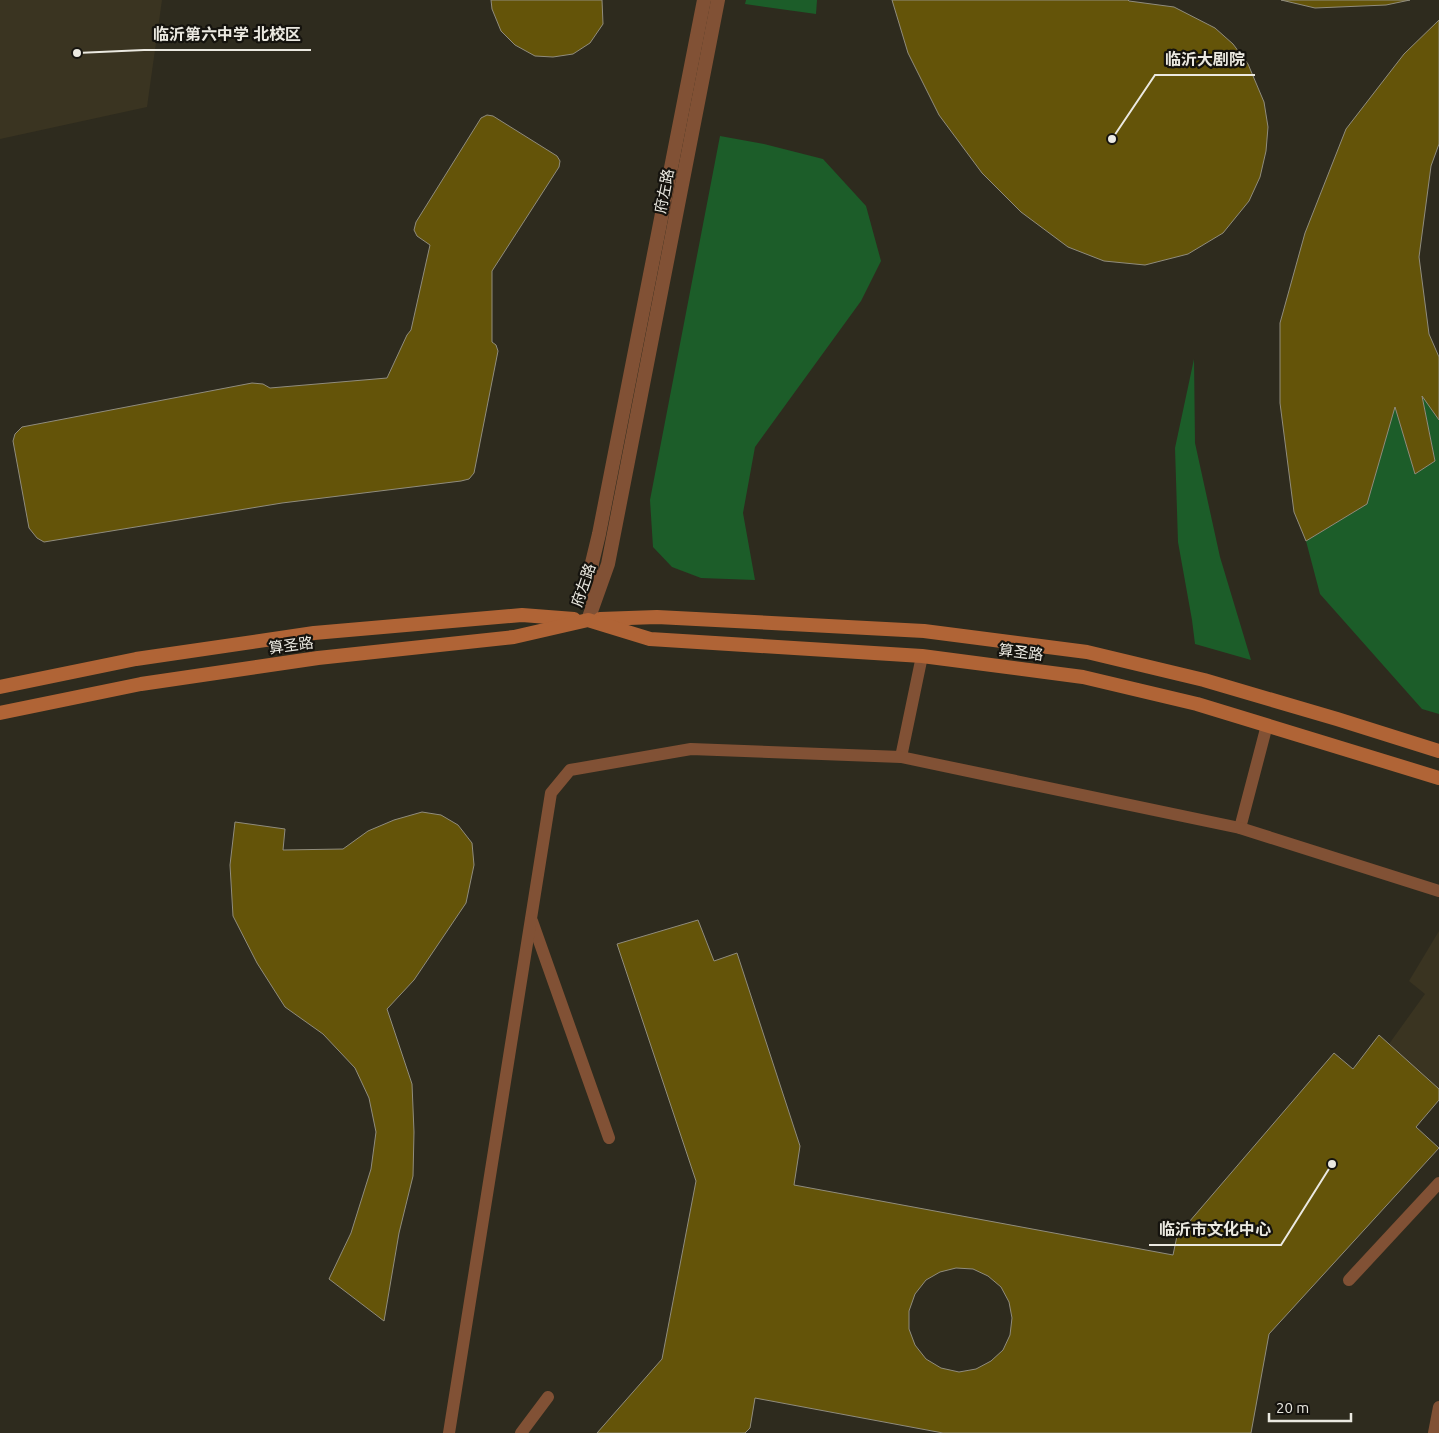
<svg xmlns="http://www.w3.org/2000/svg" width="1439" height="1433" font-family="Ubuntu,'Noto Sans SC',sans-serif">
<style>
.built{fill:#3a3421}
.green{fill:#1c5d29}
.building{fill:#645409;stroke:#908c7d;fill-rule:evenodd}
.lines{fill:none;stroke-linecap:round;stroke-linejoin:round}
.service{stroke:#815135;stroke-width:12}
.tertiary{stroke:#815135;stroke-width:14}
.secondary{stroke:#b06436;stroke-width:14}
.labels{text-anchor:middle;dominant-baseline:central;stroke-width:4.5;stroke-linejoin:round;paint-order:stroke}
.street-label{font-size:15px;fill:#ebe9e1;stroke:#15130e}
.leader{fill:none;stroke:#ebe9e1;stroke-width:2}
.callout-dot{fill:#ebe9e1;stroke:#15130e;stroke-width:2}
.callout-label{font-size:16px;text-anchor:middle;font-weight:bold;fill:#ebe9e1;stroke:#15130e;stroke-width:4.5;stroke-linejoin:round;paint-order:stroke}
</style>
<rect width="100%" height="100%" fill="#2e2b1e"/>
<g class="built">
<path d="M 0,0 L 162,0 L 147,107 L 0,139 Z"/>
<path d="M 1439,931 L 1439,1089 L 1389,1044 L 1425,994 L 1409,981 Z"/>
</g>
<g class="green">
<path d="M 746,0 L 817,0 L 816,14 L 745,4 Z"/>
<path d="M 720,136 L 764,144 L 823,159 L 866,206 L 881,261 L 861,301 L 755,447 L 743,513 L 755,580 L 701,578 L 672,567 L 653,547 L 650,500 Z"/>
<path d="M 1194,359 L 1195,443 L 1220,557 L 1251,660 L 1195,644 L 1192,620 L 1178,542 L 1175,448 Z"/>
<path d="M 1422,396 L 1439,420 L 1439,714 L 1422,709 L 1320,594 L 1306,541 L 1367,504 L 1395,407 L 1415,474 L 1435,461 Z"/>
</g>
<g class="building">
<path d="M 491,0 L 602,0 L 603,24 L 590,43 L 573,54 L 553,57 L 535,56 L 515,45 L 501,31 L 492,9 Z"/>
<path d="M 892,0 L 1128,0 L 1129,1 L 1174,7 L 1215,28 L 1233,44 L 1248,64 L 1264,102 L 1268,127 L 1266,151 L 1260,177 L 1249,201 L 1223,233 L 1188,254 L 1145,265 L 1104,261 L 1068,247 L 1021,212 L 982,173 L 939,115 L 908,53 Z"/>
<path d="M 1281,0 L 1410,0 L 1386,5 L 1315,8 Z"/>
<path d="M 1439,20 L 1439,144 L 1431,166 L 1419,257 L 1429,334 L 1439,357 L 1439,420 L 1422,396 L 1435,461 L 1415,474 L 1395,407 L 1367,504 L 1306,541 L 1294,512 L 1280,403 L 1280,323 L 1305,233 L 1346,129 L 1404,54 Z"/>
<path d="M 487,115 L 493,116 L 557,156 L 560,161 L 559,167 L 492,271 L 492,342 L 496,345 L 498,351 L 474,473 L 469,479 L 461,481 L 282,503 L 44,542 L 37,538 L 29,528 L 13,441 L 15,434 L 22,427 L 252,383 L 263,384 L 270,388 L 387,378 L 407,335 L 411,330 L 430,245 L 417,236 L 414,230 L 416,222 L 481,118 Z"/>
<path d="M 422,812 L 441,815 L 458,825 L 472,843 L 474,865 L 466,903 L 414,980 L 387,1009 L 412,1084 L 414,1132 L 413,1176 L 399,1233 L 384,1321 L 329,1279 L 351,1233 L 371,1169 L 376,1132 L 369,1098 L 355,1068 L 323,1034 L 285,1007 L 257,963 L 233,916 L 230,865 L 235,822 L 285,829 L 283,850 L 343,849 L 368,831 L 394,820 Z"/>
<path d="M 698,920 L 714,961 L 737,953 L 800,1146 L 794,1185 L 1173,1255 L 1177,1236 L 1334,1053 L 1353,1069 L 1379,1035 L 1439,1089 L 1439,1100 L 1416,1127 L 1439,1148 L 1269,1334 L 1251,1433 L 943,1433 L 755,1398 L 750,1428 L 745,1433 L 597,1433 L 662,1359 L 696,1181 L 617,944 ZM 956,1268 L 973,1269 L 988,1276 L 1001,1287 L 1009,1302 L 1012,1318 L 1010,1335 L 1003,1350 L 991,1361 L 976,1369 L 959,1372 L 941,1368 L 926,1359 L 915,1345 L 909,1329 L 909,1311 L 915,1294 L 926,1280 L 940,1272 Z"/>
</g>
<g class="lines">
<g class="service">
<path d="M 901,757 L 922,656"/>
<path d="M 1240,828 L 1267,725"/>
<path d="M 532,921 L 609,1138"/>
<path d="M 1349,1280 L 1439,1183"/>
<path d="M 449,1433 L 551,793 L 570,770 L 691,749 L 901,757 L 1240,828 L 1439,891"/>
<path d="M 521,1433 L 548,1397"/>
<path d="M 1434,1433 L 1439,1407"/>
</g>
<g class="tertiary">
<path d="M 590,601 L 592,563 L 599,534 L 704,0"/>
<path d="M 588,620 L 608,564 L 718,0"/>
</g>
<g class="secondary">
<path d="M 600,619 L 657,617 L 924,631 L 1087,652 L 1204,680 L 1337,719 L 1439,751"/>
<path d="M 0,687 L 136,659 L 314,633 L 522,615 L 574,619"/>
<path d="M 0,713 L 141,684 L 318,658 L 514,637 L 588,620 L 650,639 L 922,656 L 1083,677 L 1197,704 L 1439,778"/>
</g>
</g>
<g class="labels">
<g class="street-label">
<text transform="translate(664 191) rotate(-79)">府左路</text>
<text transform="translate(583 585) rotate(-71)">府左路</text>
<text transform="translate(291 645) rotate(-8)">算圣路</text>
<text transform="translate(1021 652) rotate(7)">算圣路</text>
</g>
</g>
<path class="leader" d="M77 53L144 50H311M1112 139L1155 75H1255M1332 1164L1281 1245H1149"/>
<g class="callout-dot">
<circle cx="77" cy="53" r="5"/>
<circle cx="1112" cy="139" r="5"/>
<circle cx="1332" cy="1164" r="5"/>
</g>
<g class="callout-label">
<text x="227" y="40">临沂第六中学 北校区</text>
<text x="1205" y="65">临沂大剧院</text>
<text x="1215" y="1235">临沂市文化中心</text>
</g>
<path d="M1269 1413v8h82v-8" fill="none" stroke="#ebe9e1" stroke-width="2.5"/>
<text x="1276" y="1413" font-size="15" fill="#ebe9e1" stroke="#15130e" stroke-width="4" paint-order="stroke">20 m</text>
</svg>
